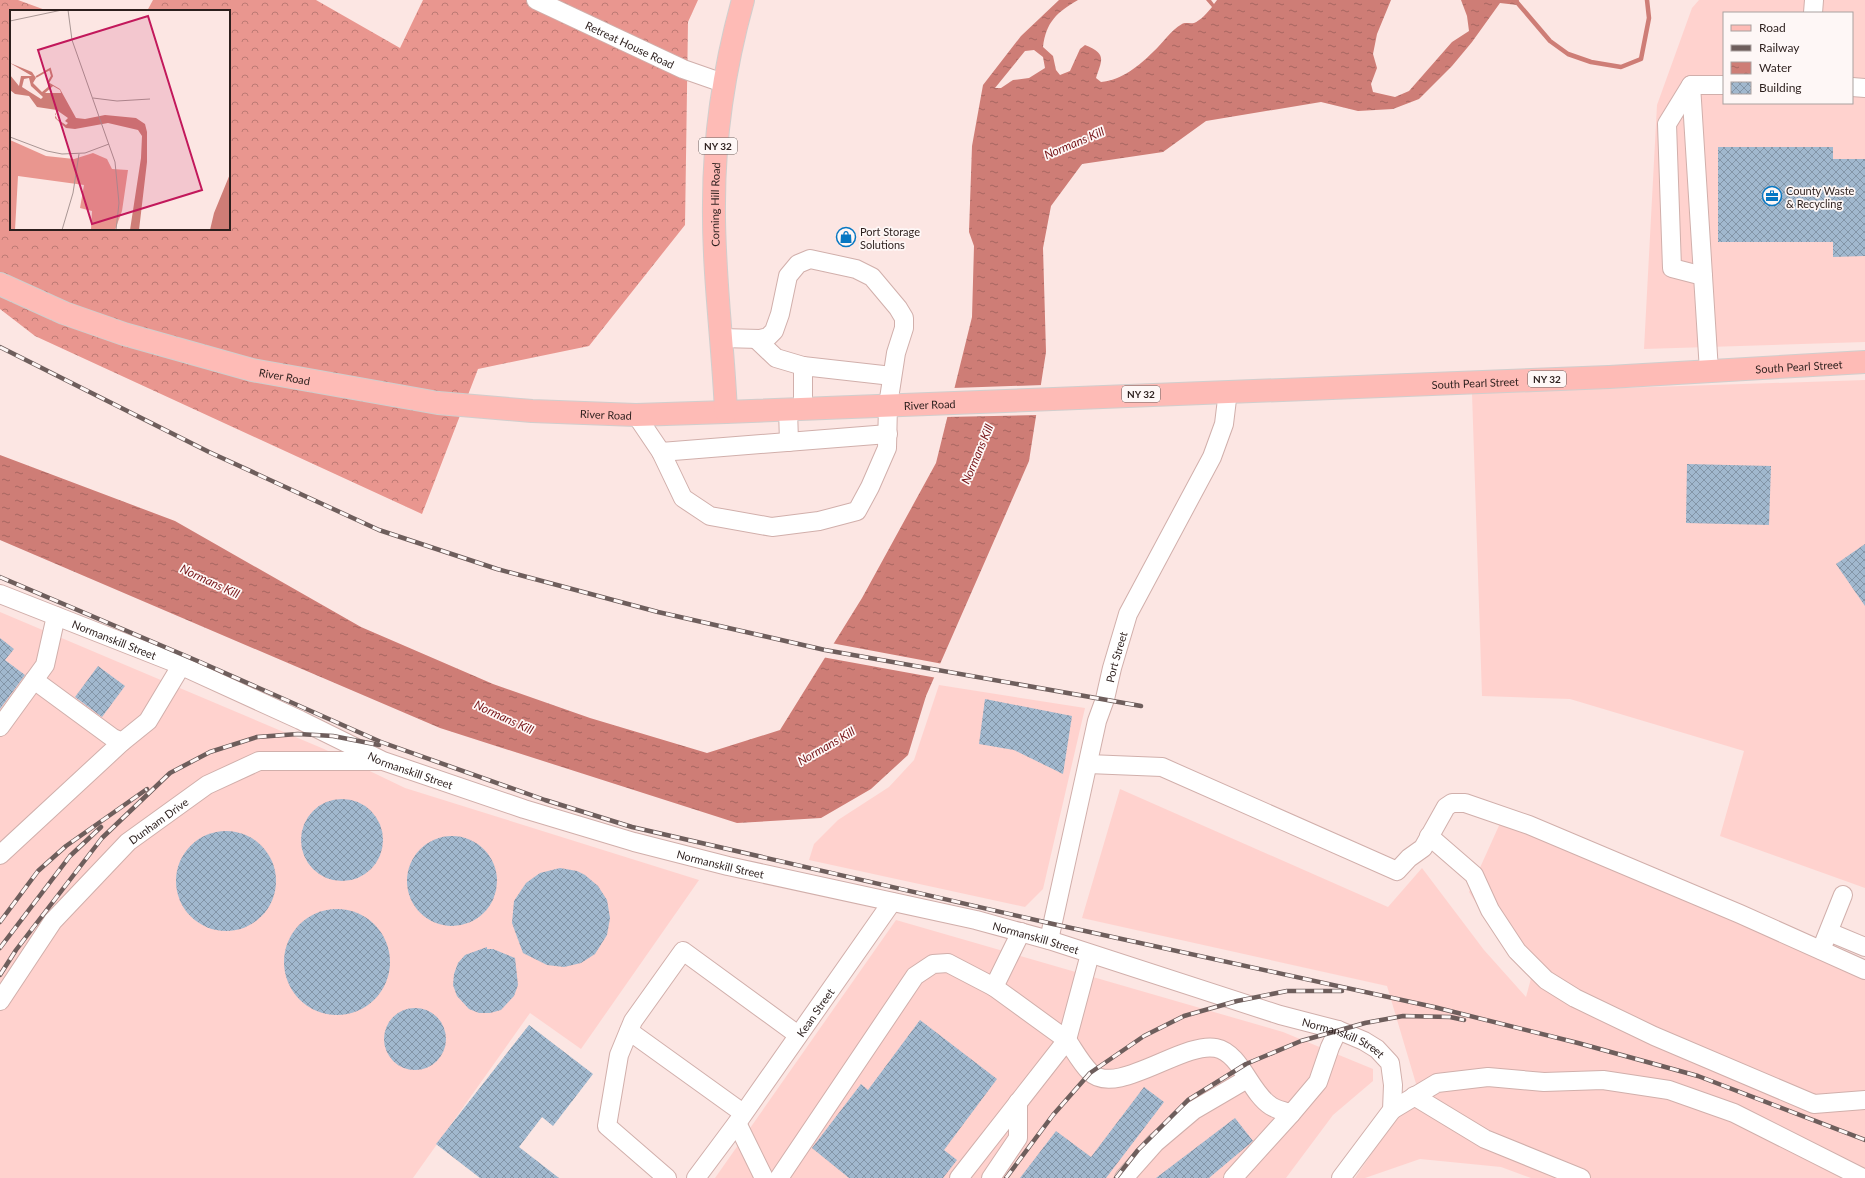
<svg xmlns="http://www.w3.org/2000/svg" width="1865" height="1178" font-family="Lato,sans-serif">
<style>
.built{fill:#ffd2ce;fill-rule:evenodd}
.forest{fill:url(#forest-crowns)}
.water{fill:url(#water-ripples);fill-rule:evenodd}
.pier{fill:#fce6e3}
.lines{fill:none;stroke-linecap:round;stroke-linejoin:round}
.stream{stroke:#ce7d76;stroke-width:4.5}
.building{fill:url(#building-cross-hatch)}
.minor-casing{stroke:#d1afab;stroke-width:20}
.major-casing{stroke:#d1cecd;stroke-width:24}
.minor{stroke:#fff;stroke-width:18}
.major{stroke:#febbb6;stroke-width:22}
.rail-casing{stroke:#6e5e5c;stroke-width:4.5}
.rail{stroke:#fef7f6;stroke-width:3;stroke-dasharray:9;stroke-linecap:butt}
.labels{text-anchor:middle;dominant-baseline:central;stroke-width:3.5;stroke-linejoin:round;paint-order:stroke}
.shield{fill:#fef7f6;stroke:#6b605e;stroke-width:1}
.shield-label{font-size:10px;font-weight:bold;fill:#2c1f1d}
.street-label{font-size:11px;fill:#2c1f1d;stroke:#fef7f6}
.poi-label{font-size:11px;fill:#2c1f1d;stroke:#fef7f6;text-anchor:start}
.water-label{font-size:12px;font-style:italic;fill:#771518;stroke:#fef7f6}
.inset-river{fill:none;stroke:#ce7d76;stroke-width:2}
.inset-road{fill:none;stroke:#a99694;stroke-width:1}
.view{fill:#c2185b;fill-opacity:0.15;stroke:#c2185b;stroke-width:2}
.inset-edge{fill:none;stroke:#2c1f1d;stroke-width:2}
</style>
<defs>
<pattern id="forest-crowns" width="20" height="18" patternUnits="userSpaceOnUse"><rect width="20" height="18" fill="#e9968f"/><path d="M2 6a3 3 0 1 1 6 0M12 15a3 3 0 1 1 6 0" fill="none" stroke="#bd7a74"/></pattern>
<pattern id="water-ripples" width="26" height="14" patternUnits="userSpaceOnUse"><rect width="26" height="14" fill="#ce7d76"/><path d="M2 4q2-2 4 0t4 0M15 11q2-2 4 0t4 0" fill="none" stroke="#a76660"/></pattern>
<pattern id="building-cross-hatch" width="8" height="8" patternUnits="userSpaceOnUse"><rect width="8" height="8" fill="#a1b8ce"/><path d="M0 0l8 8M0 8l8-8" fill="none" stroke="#8395a7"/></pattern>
</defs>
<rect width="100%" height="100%" fill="#fce6e3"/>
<g class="built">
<path d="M 1699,0 L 1865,0 L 1865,342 L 1644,349 L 1657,105 L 1692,8 ZM 1724,13 L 1852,13 L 1852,103 L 1724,103 Z"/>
<path d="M 1865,380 L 1865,888 L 1720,836 L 1744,751 L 1570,699 L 1482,696 L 1472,393 Z"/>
<path d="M 0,612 L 324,749 L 405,788 L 699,880 L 581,1049 L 530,1013 L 413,1178 L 0,1178 Z"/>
<path d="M 939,685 L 1085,708 L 1043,889 L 1025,907 L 809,860 L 814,844 L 838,820 L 889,787 L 914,760 Z"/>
<path d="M 1120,789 L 1388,907 L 1422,868 L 1484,950 L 1526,997 L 1533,971 L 1495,932 L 1469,892 L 1502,819 L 1865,977 L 1865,1178 L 1531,1178 L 1501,1167 L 1420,1159 L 1365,1178 L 1355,1178 L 1417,1087 L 1387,986 L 1082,918 Z"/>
<path d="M 896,920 L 1283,1032 L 1373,1069 L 1373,1081 L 1333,1115 L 1286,1178 L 715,1178 Z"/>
</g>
<path class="forest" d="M 0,0 L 18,0 L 48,11 L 11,11 L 11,229 L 229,229 L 229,11 L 147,11 L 153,0 L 316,0 L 400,48 L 423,0 L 698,0 L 688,22 L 685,225 L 589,346 L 478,369 L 422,514 L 35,336 L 0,309 Z"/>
<path class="water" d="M 1059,0 L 1078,0 C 1057,12 1046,22 1043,47 L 1053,56 L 1056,70 L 1060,75 L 1070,71 L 1080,49 L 1085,45 C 1107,54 1102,59 1096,78 L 1101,82 C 1122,80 1139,66 1153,52 C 1163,43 1170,31 1182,24 C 1185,22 1190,24 1194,23 C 1200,21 1208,12 1212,7 L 1206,0 L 1211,0 L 1214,4 L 1217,0 L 1391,0 L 1377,34 L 1373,54 L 1377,68 L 1371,84 L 1373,92 L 1395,97 L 1409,91 L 1452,42 L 1469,31 L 1467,16 L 1461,0 L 1519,0 L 1517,5 L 1500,3 L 1472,42 L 1452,66 L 1419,99 L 1393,109 L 1358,111 L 1321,102 L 1206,121 L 1163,152 L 1082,164 L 1051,206 L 1043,248 L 1046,352 L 1029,461 L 926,696 L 908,755 L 871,789 L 821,818 L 737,823 L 440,728 L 0,540 L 0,455 L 175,521 L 361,627 L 493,684 L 590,718 L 707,753 L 780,730 L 862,598 L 936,463 L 972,317 L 974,246 L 969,232 L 972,146 L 983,85 L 1021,36 ZM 1034,50 L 1043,57 L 1045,68 L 1029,78 L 1013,80 L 1001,88 L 995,88 L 1025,51 Z"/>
<g class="pier">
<path d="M 1043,385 L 1038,415 L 945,417 L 953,388 Z"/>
<path d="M 831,643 L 943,664 L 937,678 L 822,657 Z"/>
</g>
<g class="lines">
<path class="stream" d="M 1515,0 L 1550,41 L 1568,54 L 1591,62 L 1621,67 L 1641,59 L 1649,18 L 1647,0"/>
</g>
<g class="building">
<path d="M 1718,147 L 1833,147 L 1833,159 L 1865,159 L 1865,256 L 1833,257 L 1833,242 L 1718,242 Z"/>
<path d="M 1687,464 L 1771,466 L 1769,525 L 1686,523 Z"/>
<path d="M 1865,544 L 1865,606 L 1836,564 Z"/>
<path d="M 0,638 L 14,649 L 5,660 L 25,675 L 0,709 Z"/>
<path d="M 98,666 L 125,686 L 102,717 L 75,697 Z"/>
<path d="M 985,699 L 1072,716 L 1063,774 L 1014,750 L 979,744 Z"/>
<circle cx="342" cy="840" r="41"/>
<circle cx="226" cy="881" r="50"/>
<circle cx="452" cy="881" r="45"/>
<path d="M 560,868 L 577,871 L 585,875 L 598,886 L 607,900 L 610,918 L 607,935 L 595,954 L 581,963 L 564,967 L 547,965 L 523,953 L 512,923 L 514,901 L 526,883 L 540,873 Z"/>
<circle cx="337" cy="962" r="53"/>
<path d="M 487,947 L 487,949 L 493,949 L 515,958 L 518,985 L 514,996 L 501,1010 L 490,1013 L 479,1013 L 469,1009 L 457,996 L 453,985 L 454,974 L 458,963 L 465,955 Z"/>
<circle cx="415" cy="1039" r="31"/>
<path d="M 920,1020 L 997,1079 L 944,1150 L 957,1160 L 943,1178 L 849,1178 L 812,1148 L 861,1084 L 868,1090 Z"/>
<path d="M 529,1025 L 593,1074 L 553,1126 L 542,1117 L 519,1147 L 559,1178 L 480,1178 L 436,1144 Z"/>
<path d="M 1144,1087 L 1164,1102 L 1106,1178 L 1020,1178 L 1056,1131 L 1091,1157 Z"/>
<path d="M 1235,1118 L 1253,1141 L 1209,1178 L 1156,1178 Z"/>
</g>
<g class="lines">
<defs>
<g id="minor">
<path id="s1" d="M 536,0 L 683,69 L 726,84"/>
<path d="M 1813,13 L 1814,0"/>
<path d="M 1691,85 L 1667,124 L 1672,268 L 1703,276"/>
<path d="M 1852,87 L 1865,88"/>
<path d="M 756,339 L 776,358 L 803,366"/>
<path d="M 1709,371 L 1691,85 L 1724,85"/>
<path d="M 803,408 L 803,366 L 892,376"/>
<path d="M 788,409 L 789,442"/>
<path d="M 636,415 L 661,452 L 683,498 L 710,516 L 772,527 L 819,521 L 857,511 L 870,487 L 887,448 L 888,405 L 896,353 L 904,328 L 904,318 L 898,308 L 872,277 L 856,269 L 810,259 L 798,264 L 788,276 L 780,314 L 774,331 L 768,337 L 760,339 L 721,338"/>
<path d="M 661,452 L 888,434"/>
<path id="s2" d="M 0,594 L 173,662 L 300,720 L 383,761 L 524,809 L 634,842 L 728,866 L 976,920 L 1049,940 L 1280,1015 L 1338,1030 L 1364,1041 L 1377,1049 L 1390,1063 L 1393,1085 L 1392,1110 L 1341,1178"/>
<path d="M 34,680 L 113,738 L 122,742 L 148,721 L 181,666"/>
<path d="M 0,727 L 45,665 L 56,616"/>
<path d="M 1088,764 L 1162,767 L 1397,871 L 1409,858 L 1423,848 L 1446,807 L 1452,803 L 1465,803 L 1529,825 L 1740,914 L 1865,970"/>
<path d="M 1429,836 L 1474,875 L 1490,910 L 1517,951 L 1546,980 L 1575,998 L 1654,1036 L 1814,1104 L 1865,1100"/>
<path d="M 0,855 L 122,742"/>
<path d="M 1829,932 L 1865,947"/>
<path id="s3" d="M 1049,940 L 1097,721 L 1105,699 L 1112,668 L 1128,614 L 1212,457 L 1224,424 L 1228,391"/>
<path d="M 1821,950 L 1843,895"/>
<path d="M 994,987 L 1067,1040 L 1090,954"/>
<path id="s4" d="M 0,1001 L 53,921 L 128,842 L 207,785 L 259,761 L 379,761"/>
<path d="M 629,1031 L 743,1113"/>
<path d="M 1414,1096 L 1485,1139 L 1581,1178"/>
<path d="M 1392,1110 L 1437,1083 L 1488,1077 L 1544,1082 L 1603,1080 L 1669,1090 L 1734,1113 L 1863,1178"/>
<path d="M 737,1123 L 764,1178"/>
<path d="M 667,1178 L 607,1126 L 619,1055 L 633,1021 L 683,951 L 798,1035"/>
<path id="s5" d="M 696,1178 L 737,1123 L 892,902"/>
<path d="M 779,1178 L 915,976 L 933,964 L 948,963 L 994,987 L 1021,932"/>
<path d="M 959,1178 L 1067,1040 C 1074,1050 1081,1063 1090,1072 C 1116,1098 1183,1041 1216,1048 C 1241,1053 1250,1093 1271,1106 C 1277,1110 1285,1111 1291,1114 L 1318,1082 L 1330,1047 L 1338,1030"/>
<path d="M 991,1178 L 1018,1138 L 1018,1102"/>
<path d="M 1124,1178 L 1155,1143 L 1194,1110 L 1247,1079"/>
<path d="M 1233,1178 L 1291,1114"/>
</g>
<g id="major">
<path id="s6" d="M 0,284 L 64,313 L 124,334 L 252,370 L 438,403 L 532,411 L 636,415 L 726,412 L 1609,377 L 1865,362"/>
<path id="s7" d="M 726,412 C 723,342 713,273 714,203 C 714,136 725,65 743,0"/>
</g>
</defs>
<use href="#minor" class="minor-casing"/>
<use href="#major" class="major-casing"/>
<use href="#minor" class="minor"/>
<use href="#major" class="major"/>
<defs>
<g id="rail">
<path d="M 0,347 L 209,452 L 379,530 L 497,569 L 658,612 L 825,650 L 1141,706"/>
<path d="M 0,577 L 200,662 L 381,742 L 545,800 L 632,827 L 1053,924 L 1434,1007 L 1578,1043 L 1698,1076 L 1865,1140"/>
<path d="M 0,922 L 38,871 L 66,846 L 147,789"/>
<path d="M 0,948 L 70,856 L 101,827"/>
<path d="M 0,975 L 16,950 L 102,838 L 170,773 L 210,752 L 257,737 L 298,734 L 333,736 L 379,745"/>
<path d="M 1006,1178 L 1053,1115 L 1090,1073 L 1144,1036 L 1184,1016 L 1237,1001 L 1287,991 L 1342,991"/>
<path d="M 1116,1178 L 1138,1150 L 1188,1100 L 1246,1064 L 1301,1041 L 1365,1023 L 1403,1016 L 1450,1017 L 1464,1020"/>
</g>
</defs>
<use href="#rail" class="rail-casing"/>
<use href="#rail" class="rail"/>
</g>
<defs>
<symbol id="office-ring" viewBox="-11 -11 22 22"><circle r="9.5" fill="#fef7f6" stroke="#0777c2" stroke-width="1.5"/><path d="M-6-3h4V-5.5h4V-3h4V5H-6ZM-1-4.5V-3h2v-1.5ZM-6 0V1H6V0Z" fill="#0777c2"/></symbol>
<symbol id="shop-ring" viewBox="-11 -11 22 22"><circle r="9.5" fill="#fef7f6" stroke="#0777c2" stroke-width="1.5"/><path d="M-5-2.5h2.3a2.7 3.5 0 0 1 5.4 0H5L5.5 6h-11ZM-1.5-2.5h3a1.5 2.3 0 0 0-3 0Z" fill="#0777c2"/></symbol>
</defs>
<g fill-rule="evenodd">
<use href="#office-ring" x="1761" y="185" width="22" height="22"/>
<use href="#shop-ring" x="835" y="226" width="22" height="22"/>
</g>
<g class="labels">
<g class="shield">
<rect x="699" y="138" width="38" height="16" rx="3"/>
<rect x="1528" y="371" width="38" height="16" rx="3"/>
<rect x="1122" y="386" width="38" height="16" rx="3"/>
</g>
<g class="shield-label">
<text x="718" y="146">NY 32</text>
<text x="1547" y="379">NY 32</text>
<text x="1141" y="394">NY 32</text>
</g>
<g class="street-label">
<text stroke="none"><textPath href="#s1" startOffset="104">Retreat House Road</textPath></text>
<text stroke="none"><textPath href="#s7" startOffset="208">Corning Hill Road</textPath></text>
<text stroke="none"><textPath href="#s6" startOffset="1818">South Pearl Street</textPath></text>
<text stroke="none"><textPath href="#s6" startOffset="300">River Road</textPath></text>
<text stroke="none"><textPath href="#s6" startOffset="1494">South Pearl Street</textPath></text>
<text stroke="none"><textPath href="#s6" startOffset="948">River Road</textPath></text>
<text stroke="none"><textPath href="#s6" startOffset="624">River Road</textPath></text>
<text stroke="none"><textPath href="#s2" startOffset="123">Normanskill Street</textPath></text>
<text stroke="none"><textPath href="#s3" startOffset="291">Port Street</textPath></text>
<text stroke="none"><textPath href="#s2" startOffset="447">Normanskill Street</textPath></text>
<text stroke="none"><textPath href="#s4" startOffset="242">Dunham Drive</textPath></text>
<text stroke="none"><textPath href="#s2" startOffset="771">Normanskill Street</textPath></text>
<text stroke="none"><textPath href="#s2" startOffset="1095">Normanskill Street</textPath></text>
<text stroke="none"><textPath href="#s5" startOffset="204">Kean Street</textPath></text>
<text stroke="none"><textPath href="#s2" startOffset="1419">Normanskill Street</textPath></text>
</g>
<g class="poi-label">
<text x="1786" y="190">County Waste<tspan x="1786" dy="13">&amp; Recycling</tspan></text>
<text x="860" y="231">Port Storage<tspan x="860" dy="13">Solutions</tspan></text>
</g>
<g class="water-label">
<text transform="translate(1074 143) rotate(-23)">Normans Kill</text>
<text transform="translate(977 454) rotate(-67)">Normans Kill</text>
<text transform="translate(210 581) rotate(25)">Normans Kill</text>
<text transform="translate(504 717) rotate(25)">Normans Kill</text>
<text transform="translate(826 746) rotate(-30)">Normans Kill</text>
</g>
</g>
<g transform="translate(10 10)">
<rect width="220" height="220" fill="#fce6e3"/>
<path d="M 0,130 L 36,146 L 64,149 L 83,143 L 97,149 L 102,159 L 118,160 L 112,201 L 105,220 L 81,220 L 82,201 L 70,198 L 74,175 L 8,166 L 5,220 L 0,220 Z" fill="#e9968f"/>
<path d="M 0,53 L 22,62 L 26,68 L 23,73 L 32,82 L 38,77 L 38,72 L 50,79 L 66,108 L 75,109 L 95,105 L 126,108 L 135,114 L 137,122 L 137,152 L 129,220 L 120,220 L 131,148 L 132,126 L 128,120 L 98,113 L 65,119 L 56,118 L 45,108 L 47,100 L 27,97 L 19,86 L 5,84 L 0,80 L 0,65 L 9,76 L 11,66 L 22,66 ZM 19,68 L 21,76 L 33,87 L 31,89 L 12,77 L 14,69 ZM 43,76 L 50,80 L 51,83 L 35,83 ZM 48,101 L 58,108 L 55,111 L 58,113 L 56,115 L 47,109 L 45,104 ZM 220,164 L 220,220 L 200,220 L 204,203 Z" fill="#ce7d76" fill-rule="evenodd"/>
<path class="inset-river" d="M 26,67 L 40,59 L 42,66 L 38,73"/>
<path class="inset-road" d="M 58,0 L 62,30 L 105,152 L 109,193 L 106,220M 0,11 L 52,0M 83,88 L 107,91 L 140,89M 0,127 L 37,141 L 52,144 L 75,143 L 99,134M 52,220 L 63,183 L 69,144"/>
<path class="view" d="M 138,6 L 192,180 L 82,214 L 28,40 Z"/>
<rect width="220" height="220" class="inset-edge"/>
</g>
<rect x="1723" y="12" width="130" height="92" fill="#fef7f6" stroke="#aaa19f"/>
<rect x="1731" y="25" width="20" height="6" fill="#febbb6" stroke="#aaa19f"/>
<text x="1759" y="32" font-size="12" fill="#2c1f1d">Road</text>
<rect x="1731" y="45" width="20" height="6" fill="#6e5e5c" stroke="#aaa19f"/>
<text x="1759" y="52" font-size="12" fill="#2c1f1d">Railway</text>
<rect x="1731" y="62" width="20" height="12" fill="url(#water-ripples)" stroke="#aaa19f"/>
<text x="1759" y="72" font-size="12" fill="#2c1f1d">Water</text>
<rect x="1731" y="82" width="20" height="12" fill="url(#building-cross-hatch)" stroke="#aaa19f"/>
<text x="1759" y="92" font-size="12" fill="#2c1f1d">Building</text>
</svg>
